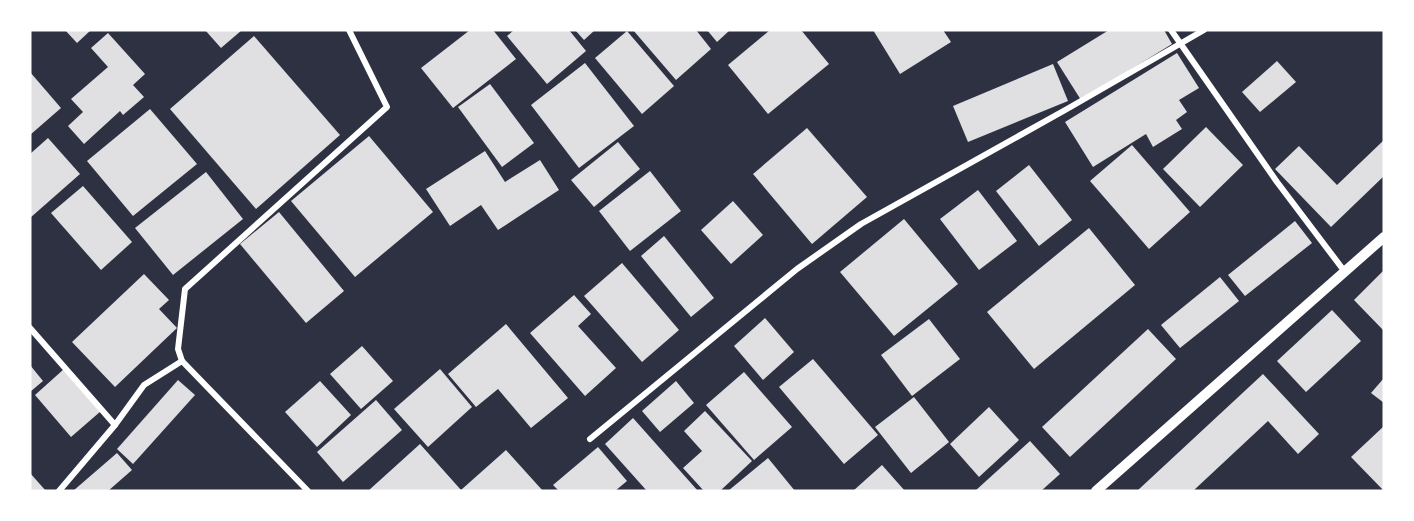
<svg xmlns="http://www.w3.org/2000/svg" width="1414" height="521" font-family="Overpass,sans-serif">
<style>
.building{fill:#e0e0e3}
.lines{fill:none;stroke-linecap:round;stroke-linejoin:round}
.minor{stroke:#fff;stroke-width:6}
.tertiary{stroke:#fff;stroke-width:10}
</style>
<rect width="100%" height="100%" fill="#2d3142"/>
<g class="building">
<path d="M 65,30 L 91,30 L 77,43 Z"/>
<path d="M 205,30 L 242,30 L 221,48 Z"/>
<path d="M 470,30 L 493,30 L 516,59 L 453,108 L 421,68 Z"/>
<path d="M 514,30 L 569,30 L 586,51 L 547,84 L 507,36 Z"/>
<path d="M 575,30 L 595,30 L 584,40 Z"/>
<path d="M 633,30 L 696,30 L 711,49 L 676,80 Z"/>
<path d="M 707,30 L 730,30 L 717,42 Z"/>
<path d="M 770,30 L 801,30 L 829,64 L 768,114 L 728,65 Z"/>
<path d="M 873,30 L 943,30 L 951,42 L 900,74 Z"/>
<path d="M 1109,30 L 1164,30 L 1172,44 L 1081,100 L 1057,62 Z"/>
<path d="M 627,31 L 674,86 L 642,114 L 595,58 Z"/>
<path d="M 108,33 L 145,74 L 133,85 L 144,97 L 123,115 L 120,111 L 84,144 L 68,126 L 83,112 L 71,99 L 108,67 L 91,48 Z"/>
<path d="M 254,36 L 340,135 L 256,209 L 170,109 Z"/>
<path d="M 1177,53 L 1199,88 L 1179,100 L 1187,112 L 1176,120 L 1182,129 L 1153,147 L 1146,134 L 1093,167 L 1065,122 Z"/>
<path d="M 1277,61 L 1296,82 L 1260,112 L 1242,92 Z"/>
<path d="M 585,63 L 634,126 L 579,168 L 531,105 Z"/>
<path d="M 1053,64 L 1068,101 L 968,142 L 953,106 Z"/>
<path d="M 30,72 L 61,108 L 30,135 Z"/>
<path d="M 490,84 L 534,143 L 502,167 L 458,107 Z"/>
<path d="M 150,109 L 197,164 L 133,216 L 87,161 Z"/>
<path d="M 1206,127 L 1243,165 L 1200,207 L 1163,169 Z"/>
<path d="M 807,128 L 867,197 L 812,244 L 753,174 Z"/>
<path d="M 369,136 L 433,212 L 355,277 L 291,201 Z"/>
<path d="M 48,138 L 80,174 L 30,218 L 30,154 Z"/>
<path d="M 1384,140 L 1384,176 L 1331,227 L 1275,169 L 1299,146 L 1337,185 Z"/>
<path d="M 618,142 L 640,169 L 594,207 L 571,180 Z"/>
<path d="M 1132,145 L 1190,212 L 1149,249 L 1090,181 Z"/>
<path d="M 485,151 L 505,182 L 540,160 L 559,190 L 498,230 L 481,205 L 450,226 L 426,189 Z"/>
<path d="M 1029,165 L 1072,220 L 1039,246 L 996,191 Z"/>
<path d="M 650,171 L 681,211 L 630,251 L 599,211 Z"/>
<path d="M 206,172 L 243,219 L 173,275 L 135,228 Z"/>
<path d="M 83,186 L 132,242 L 101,270 L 51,213 Z"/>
<path d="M 978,190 L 1017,241 L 979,270 L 940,219 Z"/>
<path d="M 733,201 L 763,235 L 731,264 L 701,230 Z"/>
<path d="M 279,212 L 344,291 L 306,323 L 240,244 Z"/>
<path d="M 904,219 L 958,284 L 894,336 L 840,272 Z"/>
<path d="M 1295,221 L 1312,243 L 1245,296 L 1228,275 Z"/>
<path d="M 1089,228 L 1135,285 L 1034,369 L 987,312 Z"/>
<path d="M 664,236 L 714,298 L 691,317 L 641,256 Z"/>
<path d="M 622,263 L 679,330 L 642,362 L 584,296 Z"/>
<path d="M 1384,270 L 1384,331 L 1354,300 Z"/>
<path d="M 144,274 L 169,300 L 159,309 L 177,328 L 115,387 L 72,342 Z"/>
<path d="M 1220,277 L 1239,301 L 1180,348 L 1161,325 Z"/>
<path d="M 574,295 L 591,314 L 578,326 L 616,368 L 585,396 L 530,333 Z"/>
<path d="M 1332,310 L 1361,341 L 1306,392 L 1277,361 Z"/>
<path d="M 765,318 L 794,352 L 763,380 L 734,346 Z"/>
<path d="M 929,319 L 960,359 L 912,396 L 881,355 Z"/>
<path d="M 506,324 L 568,398 L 531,428 L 498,389 L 476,407 L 448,374 Z"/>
<path d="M 1148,329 L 1176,359 L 1070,457 L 1042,427 Z"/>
<path d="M 362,346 L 393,381 L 361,409 L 330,374 Z"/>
<path d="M 813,359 L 878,435 L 844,464 L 779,387 Z"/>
<path d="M 30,365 L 43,381 L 30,392 Z"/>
<path d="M 64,369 L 101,411 L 71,437 L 35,395 Z"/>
<path d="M 440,369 L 472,407 L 428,447 L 394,409 Z"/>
<path d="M 744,372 L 792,427 L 754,460 L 706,405 Z"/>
<path d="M 1263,374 L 1319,434 L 1298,454 L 1268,421 L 1193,491 L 1137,491 Z"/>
<path d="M 1384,378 L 1384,403 L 1371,393 Z"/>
<path d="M 178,380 L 195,395 L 133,464 L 117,449 Z"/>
<path d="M 320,381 L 351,415 L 317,447 L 285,412 Z"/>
<path d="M 676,381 L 694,403 L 660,432 L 642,411 Z"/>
<path d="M 914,397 L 949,442 L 911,473 L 875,427 Z"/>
<path d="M 376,400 L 402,430 L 343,482 L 317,452 Z"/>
<path d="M 989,407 L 1019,440 L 979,477 L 950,444 Z"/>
<path d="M 705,411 L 752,461 L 720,491 L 704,491 L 683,468 L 702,451 L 684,431 Z"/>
<path d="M 633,418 L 698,491 L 647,491 L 605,444 Z"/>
<path d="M 1384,426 L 1384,491 L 1351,457 Z"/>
<path d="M 1030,441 L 1060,474 L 1041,491 L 975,491 Z"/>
<path d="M 420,444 L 461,490 L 506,450 L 543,491 L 368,491 Z"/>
<path d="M 598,447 L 627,481 L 615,491 L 559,491 L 553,485 Z"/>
<path d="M 117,453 L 132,470 L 108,491 L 73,491 Z"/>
<path d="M 768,458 L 795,491 L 728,491 Z"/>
<path d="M 882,465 L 905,491 L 853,491 Z"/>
<path d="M 30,473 L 46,491 L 30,491 Z"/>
</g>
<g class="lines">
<g class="minor">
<path d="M 1171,30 L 1277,182 L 1345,272"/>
<path d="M 30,328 L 115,425 L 144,385 L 182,361 L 308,491"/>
<path d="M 182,361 L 178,349 L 185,289 L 387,107 L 349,30"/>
<path d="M 590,439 L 797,269 L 861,224 L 1067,109 L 1204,30"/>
<path d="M 59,491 L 115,425"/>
</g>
<path class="tertiary" d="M 1096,491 L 1384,237"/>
</g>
<rect width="1414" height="521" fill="none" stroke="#ffffff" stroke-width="63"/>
</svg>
